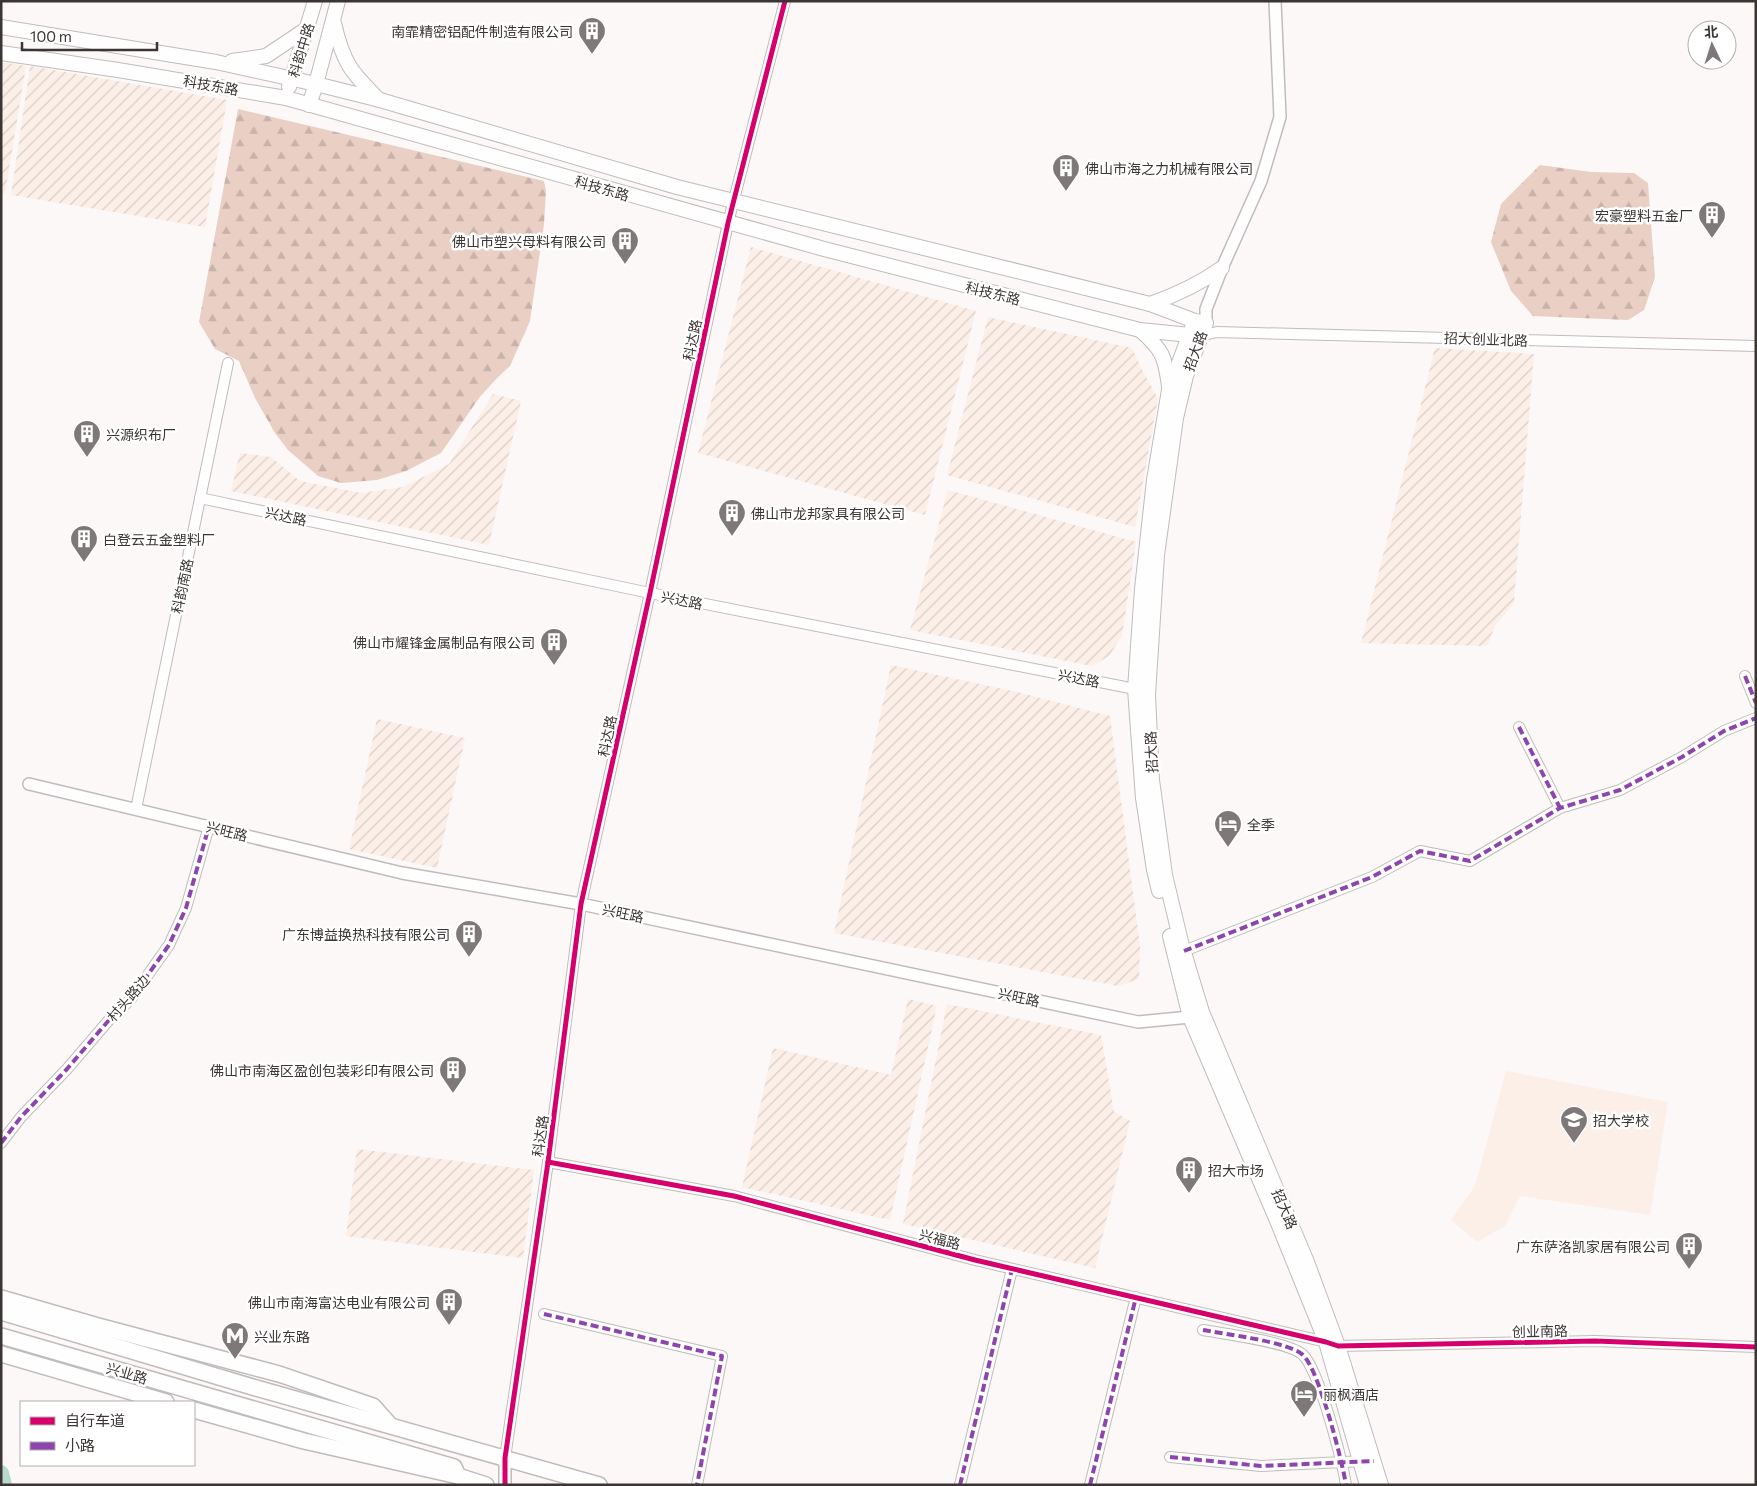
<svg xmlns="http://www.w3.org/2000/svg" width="1757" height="1486" font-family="Commissioner,'Noto Sans SC',sans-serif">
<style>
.built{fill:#fcefe8}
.industrial{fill:url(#industrial-furrows)}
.forest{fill:url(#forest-firs)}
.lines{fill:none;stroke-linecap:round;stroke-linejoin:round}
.river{stroke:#b8dbd0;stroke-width:16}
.minor-casing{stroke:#c0bcba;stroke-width:12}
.tertiary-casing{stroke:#c0bcba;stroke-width:14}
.secondary-casing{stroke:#c0bcba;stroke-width:16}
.primary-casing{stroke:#c0bcba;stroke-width:18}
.minor{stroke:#fefefe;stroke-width:10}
.tertiary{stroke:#fefefe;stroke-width:11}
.secondary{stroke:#fefefe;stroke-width:14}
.primary{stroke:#fefefe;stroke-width:15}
.quiet{stroke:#8e44ad;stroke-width:4;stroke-dasharray:8 4;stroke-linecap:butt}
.cycleway-casing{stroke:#fff;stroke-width:8}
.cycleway{stroke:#d6006c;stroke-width:5}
.labels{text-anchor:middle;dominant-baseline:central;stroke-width:5;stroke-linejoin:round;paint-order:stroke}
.poi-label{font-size:14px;fill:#3b3533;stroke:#fff;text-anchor:start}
.street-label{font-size:14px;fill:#3b3533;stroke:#fff}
</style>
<defs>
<pattern id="industrial-furrows" width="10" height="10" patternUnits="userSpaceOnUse" patternTransform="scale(1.25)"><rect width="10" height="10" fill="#fcefe8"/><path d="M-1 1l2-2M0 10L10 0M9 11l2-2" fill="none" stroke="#d9cec7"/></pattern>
<pattern id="forest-firs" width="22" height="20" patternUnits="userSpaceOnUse" patternTransform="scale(1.25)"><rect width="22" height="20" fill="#e9cfc4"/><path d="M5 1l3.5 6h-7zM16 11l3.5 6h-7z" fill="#c9b2a9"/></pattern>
</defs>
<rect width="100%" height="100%" fill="#fbf8f7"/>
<path class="built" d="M 1506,1071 L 1668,1102 L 1650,1215 L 1520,1196 L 1505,1226 L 1477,1242 L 1451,1220 L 1475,1186 Z"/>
<g class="industrial">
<path d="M 1,62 L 26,66 L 5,193 L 1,193 Z"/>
<path d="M 30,66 L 227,100 L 205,227 L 11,195 Z"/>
<path d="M 751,247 L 976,311 L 925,515 L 698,453 Z"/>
<path d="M 988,317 L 1132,348 L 1141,368 L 1158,398 L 1135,527 L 947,475 Z"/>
<path d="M 1435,348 L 1534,354 L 1514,603 L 1495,626 L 1487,646 L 1361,643 Z"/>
<path d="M 493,394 L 521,401 L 489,545 L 231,491 L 240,453 L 271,457 L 300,481 L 361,493 L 403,487 L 449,464 Z"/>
<path d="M 948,490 L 1136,542 L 1122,636 L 1109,656 L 1092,666 L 910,630 Z"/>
<path d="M 891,665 L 1017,692 L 1110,716 L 1140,946 L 1139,979 L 1118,986 L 834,933 Z"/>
<path d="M 377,719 L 465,738 L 437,868 L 349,849 Z"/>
<path d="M 908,999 L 937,1006 L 890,1220 L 742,1187 L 773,1048 L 891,1075 Z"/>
<path d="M 947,1004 L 1101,1035 L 1114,1112 L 1130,1121 L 1095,1268 L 903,1224 Z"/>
<path d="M 357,1149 L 534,1170 L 523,1258 L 346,1236 Z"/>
</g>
<g class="forest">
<path d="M 238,109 L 544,181 L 546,191 L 544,224 L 530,321 L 510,366 L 496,379 L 479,398 L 441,453 L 406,471 L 377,480 L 341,483 L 318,476 L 288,450 L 275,433 L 255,398 L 239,361 L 215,349 L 199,322 Z"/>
<path d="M 1540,165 L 1591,172 L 1634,173 L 1648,183 L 1655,277 L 1644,310 L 1628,320 L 1533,316 L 1511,291 L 1491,242 L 1501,204 Z"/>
</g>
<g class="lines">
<path class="river" d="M 1,1473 L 4,1485"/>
<defs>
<g id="minor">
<path d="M 1200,336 L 1217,332 L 1756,346"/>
<path d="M 200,498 L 650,593 L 1135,689 L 1140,691"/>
<path d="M 1745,676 L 1756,703"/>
<path d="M 1519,727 L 1560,808"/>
<path d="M 136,809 L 228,363"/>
<path d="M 1184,951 L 1372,877 L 1420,851 L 1470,861 L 1560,808 L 1620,790 L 1682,757 L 1724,731 L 1756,718"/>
<path d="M 1,1143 L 21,1117 L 67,1069 L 109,1020 L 130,1000 L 169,945 L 186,908 L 209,826"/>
<path d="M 548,1162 L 734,1196 L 975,1260 L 1326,1342 L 1338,1346 L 1595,1341 L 1756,1347"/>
<path d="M 544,1314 L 722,1356 L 697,1485"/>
<path d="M 1203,1330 C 1224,1334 1290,1342 1303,1355 C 1319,1370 1342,1460 1346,1485"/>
<path d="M 1170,1457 L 1261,1466 L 1365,1461"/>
<path d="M 505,1458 L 548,1162 L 581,904 L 650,593 L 728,223 L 785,1"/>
<path d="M 960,1485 L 1012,1269"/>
<path d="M 1090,1485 L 1136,1297"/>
</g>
<g id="tertiary">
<path d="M 1206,323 L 1206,309 L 1222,268 L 1261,181 L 1280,117 L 1275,1"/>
<path d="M 29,784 L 402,873 L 581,904 L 1138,1022 L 1190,1017 L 1198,1013"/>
<path d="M 505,1485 L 505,1458"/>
</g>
<g id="secondary">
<path d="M 334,23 C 343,63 351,72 379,100"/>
<path d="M 1,27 L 216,62 L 316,84 L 380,100 L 677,187 L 1150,304 L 1195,321 L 1206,323 L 1186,376 L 1176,418 L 1157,555 L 1148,695 L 1152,780 L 1165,875 L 1182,946 L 1202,1012 L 1307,1262 L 1338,1346 L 1381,1485"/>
<path d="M 1,53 L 118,70 L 286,98 L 824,249 L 1140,330 L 1200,336"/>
<path d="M 232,61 L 266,56 L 308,28"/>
<path d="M 289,87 L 315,1"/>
<path d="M 309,105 L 316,84 L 338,1"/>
<path d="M 1150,304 C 1176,295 1199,284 1222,268"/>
<path d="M 1140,330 C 1163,350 1165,357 1169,386"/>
<path d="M 1159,891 L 1154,870 L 1143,798 L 1135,689 L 1142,589 L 1154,480 L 1169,390 L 1192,328"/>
<path d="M 1170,936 L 1190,1017 L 1278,1223 L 1326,1342 L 1367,1485"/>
</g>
<g id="primary">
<path d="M 1,1298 L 98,1326 L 279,1374 L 373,1406 L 390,1425"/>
<path d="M 1,1312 L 256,1388 L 599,1485"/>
<path d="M 1,1336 L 454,1467 L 458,1476"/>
<path d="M 1,1354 L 166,1402"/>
<path d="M 194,1410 L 304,1441 L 458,1476 L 486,1485"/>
</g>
</defs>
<use href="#minor" class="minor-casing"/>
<use href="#tertiary" class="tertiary-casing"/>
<use href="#secondary" class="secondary-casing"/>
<use href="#primary" class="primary-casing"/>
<use href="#minor" class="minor"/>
<use href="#tertiary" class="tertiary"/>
<use href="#secondary" class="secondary"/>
<use href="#primary" class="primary"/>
<g class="quiet">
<path d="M 1745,676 L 1756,703"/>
<path d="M 1519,727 L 1560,808"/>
<path d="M 1184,951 L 1372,877 L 1420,851 L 1470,861 L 1560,808 L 1620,790 L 1682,757 L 1724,731 L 1756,718"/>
<path d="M 1,1143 L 21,1117 L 67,1069 L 109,1020 L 130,1000 L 169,945 L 186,908 L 209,826"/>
<path d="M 544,1314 L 722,1356 L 697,1485"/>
<path d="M 1203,1330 C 1224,1334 1290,1342 1303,1355 C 1319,1370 1342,1460 1346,1485"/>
<path d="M 1170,1457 L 1261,1466 L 1374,1461"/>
<path d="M 960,1485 L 1012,1269"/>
<path d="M 1090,1485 L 1136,1297"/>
</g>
<defs>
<g id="cycleway">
<path d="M 548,1162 L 734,1196 L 975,1260 L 1326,1342 L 1338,1346 L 1595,1341 L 1756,1347"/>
<path d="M 505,1485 L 505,1458 L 548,1162 L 581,904 L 650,593 L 728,223 L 785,1"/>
</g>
</defs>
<use href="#cycleway" class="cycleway-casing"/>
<use href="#cycleway" class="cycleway"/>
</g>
<defs>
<symbol id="building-pin" viewBox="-11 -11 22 30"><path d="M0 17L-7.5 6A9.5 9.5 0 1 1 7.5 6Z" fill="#7e7978" stroke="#fff"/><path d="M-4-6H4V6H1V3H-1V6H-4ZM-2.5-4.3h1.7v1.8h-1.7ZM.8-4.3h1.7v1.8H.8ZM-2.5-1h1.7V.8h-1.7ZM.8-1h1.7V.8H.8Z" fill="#fff"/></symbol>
<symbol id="hotel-pin" viewBox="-11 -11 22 30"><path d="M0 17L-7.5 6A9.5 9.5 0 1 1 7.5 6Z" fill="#7e7978" stroke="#fff"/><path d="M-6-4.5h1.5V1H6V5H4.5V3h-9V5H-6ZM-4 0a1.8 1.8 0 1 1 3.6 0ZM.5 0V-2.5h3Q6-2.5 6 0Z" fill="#fff"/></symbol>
<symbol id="school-pin" viewBox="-11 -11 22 30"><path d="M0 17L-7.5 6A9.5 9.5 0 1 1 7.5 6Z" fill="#7e7978" stroke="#fff"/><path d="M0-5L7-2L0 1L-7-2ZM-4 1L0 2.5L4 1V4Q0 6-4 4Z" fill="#fff"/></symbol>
<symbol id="metro-pin" viewBox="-11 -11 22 30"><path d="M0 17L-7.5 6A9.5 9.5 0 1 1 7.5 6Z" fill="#7e7978" stroke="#fff"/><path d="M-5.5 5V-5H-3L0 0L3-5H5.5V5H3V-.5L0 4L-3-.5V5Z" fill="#fff"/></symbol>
</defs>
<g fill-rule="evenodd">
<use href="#building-pin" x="576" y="15" width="32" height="43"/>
<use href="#building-pin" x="1050" y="152" width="32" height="43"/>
<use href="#building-pin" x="1696" y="199" width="32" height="43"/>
<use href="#building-pin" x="609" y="225" width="32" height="43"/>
<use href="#building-pin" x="71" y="418" width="32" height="43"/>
<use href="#building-pin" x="716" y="497" width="32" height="43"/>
<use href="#building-pin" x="68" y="523" width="32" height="43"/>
<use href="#building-pin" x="538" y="626" width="32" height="43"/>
<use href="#hotel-pin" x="1212" y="808" width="32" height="43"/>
<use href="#building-pin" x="453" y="918" width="32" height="43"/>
<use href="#building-pin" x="437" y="1054" width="32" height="43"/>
<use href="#school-pin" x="1558" y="1104" width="32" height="43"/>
<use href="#building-pin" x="1173" y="1154" width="32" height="43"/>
<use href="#building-pin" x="1673" y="1230" width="32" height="43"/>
<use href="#building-pin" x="433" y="1286" width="32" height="43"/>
<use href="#metro-pin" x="219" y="1320" width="32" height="43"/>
<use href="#hotel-pin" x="1288" y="1378" width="32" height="43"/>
</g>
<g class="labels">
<g class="poi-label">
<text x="573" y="31" text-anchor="end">南霏精密铝配件制造有限公司</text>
<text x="1085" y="168">佛山市海之力机械有限公司</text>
<text x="1693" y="215" text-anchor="end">宏豪塑料五金厂</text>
<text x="606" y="241" text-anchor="end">佛山市塑兴母料有限公司</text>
<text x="106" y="434">兴源织布厂</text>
<text x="751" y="513">佛山市龙邦家具有限公司</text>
<text x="103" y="539">白登云五金塑料厂</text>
<text x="535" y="642" text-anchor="end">佛山市耀锋金属制品有限公司</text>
<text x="1247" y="824">全季</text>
<text x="450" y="934" text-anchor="end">广东博益换热科技有限公司</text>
<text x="434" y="1070" text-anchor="end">佛山市南海区盈创包装彩印有限公司</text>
<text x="1593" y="1120">招大学校</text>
<text x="1208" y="1170">招大市场</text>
<text x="1670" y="1246" text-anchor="end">广东萨洛凯家居有限公司</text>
<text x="430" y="1302" text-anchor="end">佛山市南海富达电业有限公司</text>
<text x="254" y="1336">兴业东路</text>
<text x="1323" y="1394">丽枫酒店</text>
</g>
<g class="street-label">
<text transform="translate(301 50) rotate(-73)">科韵中路</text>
<text transform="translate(211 85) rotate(10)">科技东路</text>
<text transform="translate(602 188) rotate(16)">科技东路</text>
<text transform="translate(993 293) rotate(14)">科技东路</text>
<text transform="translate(1486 339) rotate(2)">招大创业北路</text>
<text transform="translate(692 340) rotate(-78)">科达路</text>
<text transform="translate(1195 351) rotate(-70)">招大路</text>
<text transform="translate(286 516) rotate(12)">兴达路</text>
<text transform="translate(182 586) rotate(-78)">科韵南路</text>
<text transform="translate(682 600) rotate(11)">兴达路</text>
<text transform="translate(1079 678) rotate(11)">兴达路</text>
<text transform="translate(607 736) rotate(-78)">科达路</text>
<text transform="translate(1151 752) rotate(-93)">招大路</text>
<text transform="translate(227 831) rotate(14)">兴旺路</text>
<text transform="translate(623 913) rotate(12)">兴旺路</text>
<text transform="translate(1019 997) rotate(12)">兴旺路</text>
<text transform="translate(128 998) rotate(-49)">村头路边</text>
<text transform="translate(540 1136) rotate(-82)">科达路</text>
<text transform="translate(1285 1209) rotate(67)">招大路</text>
<text transform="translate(940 1239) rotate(15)">兴福路</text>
<text transform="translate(1540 1331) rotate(-1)">创业南路</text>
<text transform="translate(127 1373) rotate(16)">兴业路</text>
</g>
</g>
<rect width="1757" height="1486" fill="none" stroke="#3b3533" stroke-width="5"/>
<rect x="20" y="1401" width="175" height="65" fill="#ffffff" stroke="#b1aead"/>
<rect x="30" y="1417" width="25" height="8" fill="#d6006c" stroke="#b1aead"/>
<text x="65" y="1426" font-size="15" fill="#3b3533">自行车道</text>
<rect x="30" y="1442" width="25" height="8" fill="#8e44ad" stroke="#b1aead"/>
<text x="65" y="1451" font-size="15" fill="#3b3533">小路</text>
<g transform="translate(1712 45) rotate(356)"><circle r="24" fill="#ffffff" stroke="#b1aead"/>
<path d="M0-4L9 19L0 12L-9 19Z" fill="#7e7978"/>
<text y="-8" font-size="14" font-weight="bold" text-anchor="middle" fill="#3b3533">北</text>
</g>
<path d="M22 42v8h135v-8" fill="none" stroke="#3b3533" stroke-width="2.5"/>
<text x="30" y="42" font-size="15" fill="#3b3533" stroke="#ffffff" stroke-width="4" paint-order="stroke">100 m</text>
</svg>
